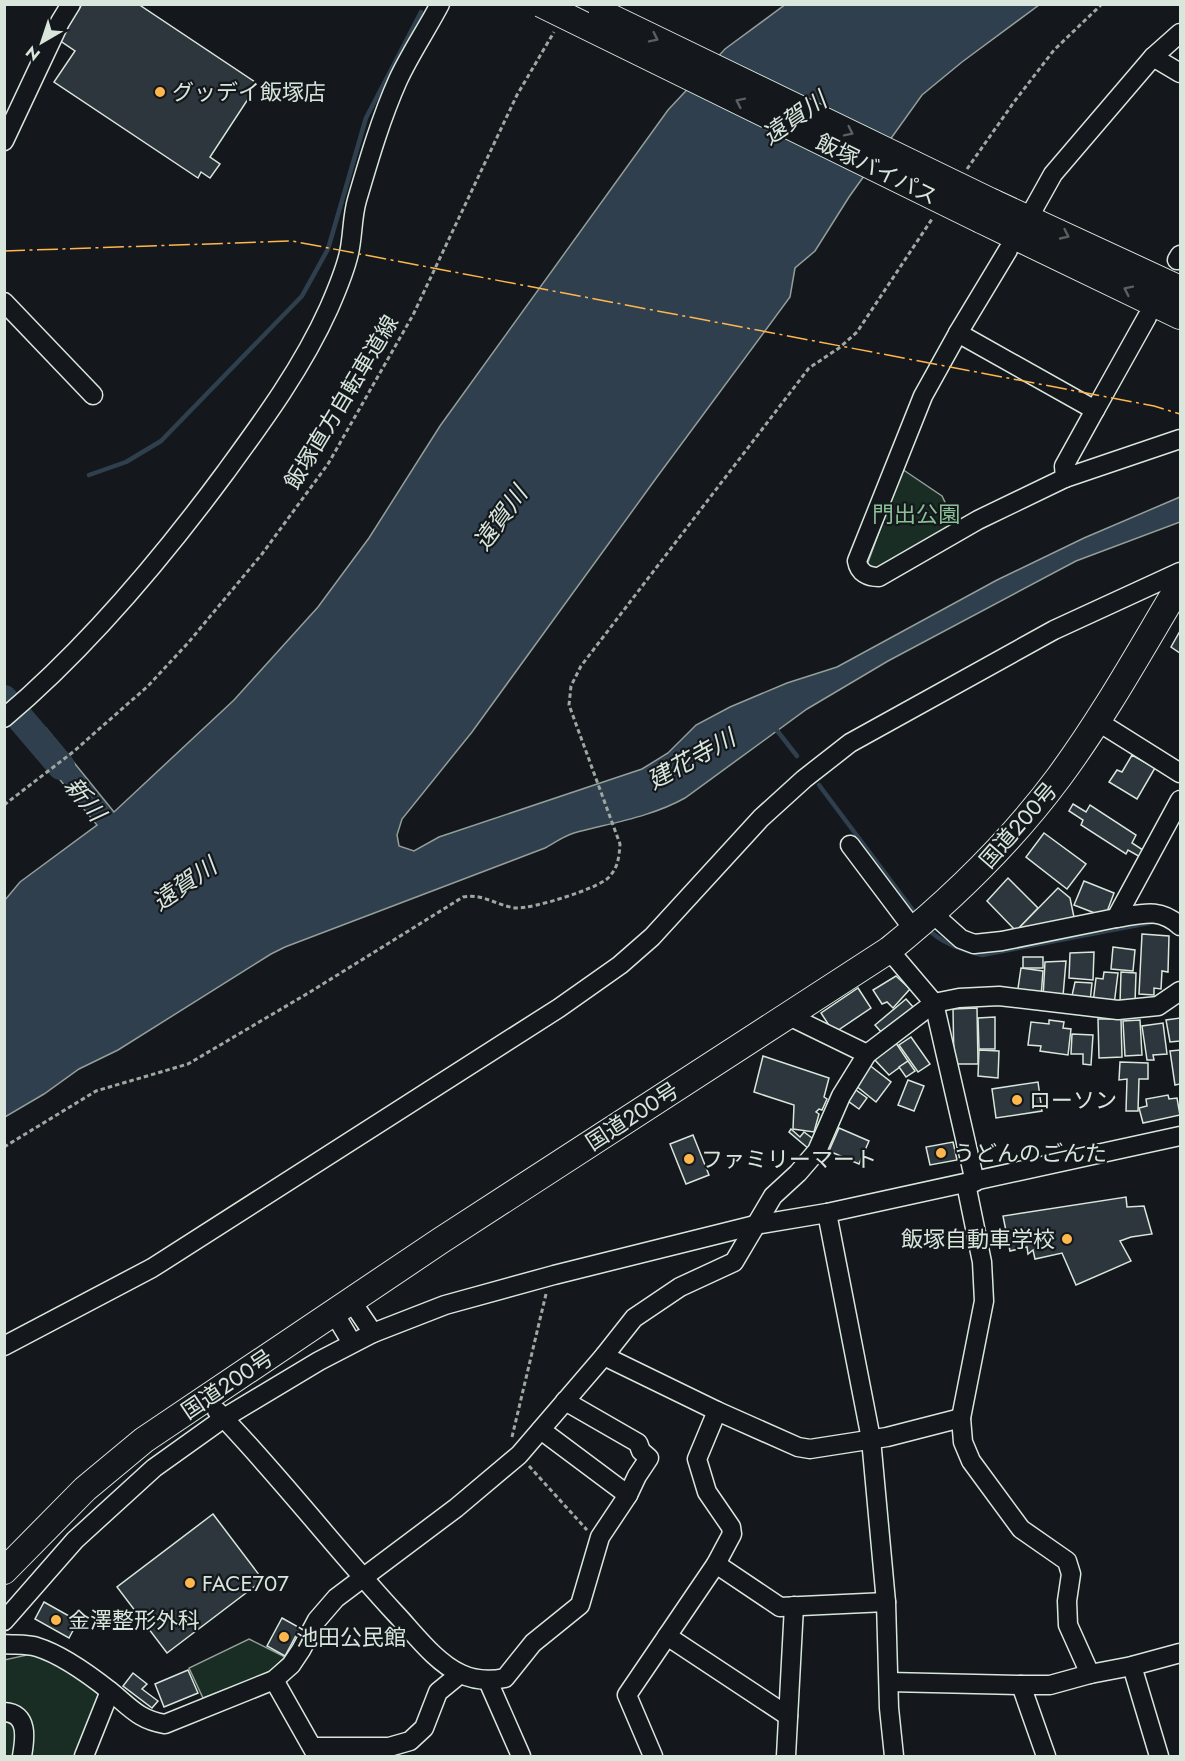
<svg xmlns="http://www.w3.org/2000/svg" width="1185" height="1761" font-family="Jost,'Noto Sans JP',sans-serif">
<style>
.green{fill:#1a2d24;stroke:#939e99;stroke-width:1.5}
.water{fill:#2f3f4d;stroke:#939e99;stroke-width:1.5}
.lines{fill:none;stroke-linecap:round;stroke-linejoin:round}
.stream{stroke:#2f3f4d;stroke-width:4.5}
.river{stroke:#2f3f4d;stroke-width:28}
.building{fill:#2c363c;stroke:#d8e6dc;stroke-width:1.5}
.minor-casing{stroke:#d8e6dc;stroke-width:21}
.highway-casing{stroke:#d8e6dc;stroke-width:28}
.path{stroke:#9da8a2;stroke-width:3;stroke-dasharray:4.5 3;stroke-linecap:butt}
.minor{stroke:#14181c;stroke-width:18}
.highway{stroke:#14181c;stroke-width:26}
.highway-bridge-casing{stroke:#d8e6dc;stroke-width:28;stroke-linecap:butt}
.highway-bridge{stroke:#14181c;stroke-width:26}
.power{stroke:#ffb74d;stroke-width:1.5;stroke-dasharray:21 4.5 3 4.5;stroke-linecap:butt}
.oneway{stroke:#59605f}
.poi-dot{fill:#ffb74d;stroke:#14181c;stroke-width:2}
.labels{text-anchor:middle;dominant-baseline:central;stroke-width:4.5;stroke-linejoin:round;paint-order:stroke}
.poi-label{font-size:22px;fill:#d8e6dc;stroke:#14181c;text-anchor:start}
.street-label{font-size:22px;fill:#d8e6dc;stroke:#14181c}
.park-label{font-size:22px;fill:#8ac095;stroke:#14181c}
.water-label{font-size:24px;font-style:italic;fill:#d8e6dc;stroke:#14181c}
</style>
<rect width="100%" height="100%" fill="#14181c"/>
<g class="green">
<path d="M 902,469 L 942,496 L 956,525 L 880,571 L 867,565 Z"/>
<path d="M 249,1639 L 285,1657 L 269,1673 L 203,1698 L 189,1668 Z"/>
<path d="M 36,1653 L 69,1667 L 101,1694 L 79,1756 L 5,1756 L 4,1660 Z"/>
</g>
<path class="water" d="M 786,4 L 1039,5 L 962,62 L 922,95 L 849,197 L 815,251 L 795,268 L 790,297 L 657,477 L 472,732 L 402,819 L 397,835 L 399,846 L 414,851 L 439,837 L 642,769 L 668,753 L 696,725 L 730,707 L 787,683 L 837,667 L 997,580 L 1084,538 L 1180,497 L 1180,522 L 1076,561 L 888,661 L 807,709 L 685,798 C 651,817 611,823 574,833 C 564,836 554,843 545,848 L 285,947 L 271,954 L 118,1050 L 79,1069 L 44,1094 L 5,1117 L 5,900 L 20,882 L 97,825 L 29,742 L 46,728 L 114,812 L 234,700 L 318,607 L 369,538 L 440,426 L 668,110 L 725,49 Z"/>
<g class="lines">
<g class="stream">
<path d="M 89,475 L 126,462 L 161,441 L 302,296 L 328,249 L 366,118 L 421,12"/>
<path d="M 775,728 L 797,756"/>
<path d="M 819,785 L 918,917"/>
<path d="M 927,928 C 939,942 964,951 982,955 L 1154,922"/>
</g>
<path class="river" d="M 4,699 L 61,766"/>
</g>
<g class="building">
<path d="M 82,4 L 138,4 L 255,82 L 249,91 L 252,93 L 210,157 L 220,164 L 210,178 L 201,172 L 198,178 L 54,82 L 75,51 L 59,40 Z"/>
<path d="M 1180,631 L 1180,653 L 1171,647 Z"/>
<path d="M 1132,755 L 1155,768 L 1137,799 L 1109,782 L 1117,770 L 1122,772 Z"/>
<path d="M 1073,804 L 1086,812 L 1090,805 L 1136,835 L 1132,843 L 1146,852 L 1142,858 L 1128,850 L 1126,854 L 1081,825 L 1083,820 L 1069,811 Z"/>
<path d="M 1044,833 L 1086,864 L 1067,889 L 1026,857 Z"/>
<path d="M 1008,878 L 1038,908 L 1016,931 L 987,901 Z"/>
<path d="M 1084,881 L 1114,893 L 1105,917 L 1074,905 Z"/>
<path d="M 1058,888 L 1070,898 L 1075,922 L 1016,931 Z"/>
<path d="M 1142,934 L 1169,936 L 1168,972 L 1162,971 L 1161,989 L 1154,988 L 1154,995 L 1139,994 Z"/>
<path d="M 1113,947 L 1135,950 L 1133,971 L 1111,969 Z"/>
<path d="M 1094,952 L 1093,980 L 1069,978 L 1070,953 Z"/>
<rect x="1023" y="957" width="20" height="11"/>
<path d="M 1066,961 L 1063,996 L 1043,998 L 1045,962 Z"/>
<path d="M 1021,968 L 1043,971 L 1041,997 L 1017,995 Z"/>
<path d="M 1104,972 L 1118,973 L 1114,1005 L 1093,1003 L 1096,978 L 1103,979 Z"/>
<path d="M 1121,972 L 1136,973 L 1135,1003 L 1120,1003 Z"/>
<path d="M 896,976 L 910,989 L 893,1008 L 887,1002 L 882,1004 L 873,990 Z"/>
<path d="M 1075,982 L 1092,983 L 1090,1002 L 1071,1000 Z"/>
<path d="M 858,988 L 871,1008 L 834,1033 L 821,1013 Z"/>
<path d="M 906,999 L 914,1008 L 883,1034 L 875,1025 Z"/>
<path d="M 977,1008 L 978,1064 L 954,1064 L 953,1009 Z"/>
<path d="M 995,1017 L 995,1049 L 979,1049 L 978,1018 Z"/>
<path d="M 1180,1018 L 1180,1041 L 1170,1042 L 1166,1020 Z"/>
<path d="M 1098,1019 L 1121,1019 L 1122,1057 L 1099,1058 Z"/>
<path d="M 1049,1020 L 1064,1022 L 1063,1028 L 1071,1029 L 1068,1055 L 1040,1051 L 1041,1046 L 1028,1045 L 1031,1022 L 1049,1024 Z"/>
<path d="M 1140,1020 L 1142,1055 L 1125,1056 L 1123,1021 Z"/>
<path d="M 1163,1023 L 1167,1054 L 1153,1055 L 1154,1060 L 1147,1060 L 1142,1026 Z"/>
<path d="M 1072,1034 L 1093,1035 L 1091,1065 L 1083,1064 L 1083,1054 L 1071,1054 Z"/>
<path d="M 911,1037 L 930,1064 L 918,1072 L 899,1045 Z"/>
<path d="M 896,1043 L 908,1061 L 889,1075 L 874,1059 Z"/>
<path d="M 979,1050 L 999,1051 L 998,1078 L 978,1076 Z"/>
<path d="M 1180,1050 L 1180,1084 L 1175,1085 L 1170,1051 Z"/>
<path d="M 763,1056 L 829,1078 L 824,1097 L 827,1099 L 822,1110 L 819,1109 L 816,1112 L 819,1114 L 814,1132 L 793,1129 L 794,1105 L 754,1092 Z"/>
<path d="M 908,1061 L 915,1071 L 906,1077 L 899,1067 Z"/>
<path d="M 1120,1062 L 1148,1063 L 1148,1079 L 1139,1079 L 1138,1111 L 1126,1111 L 1127,1079 L 1119,1080 Z"/>
<path d="M 868,1064 L 891,1082 L 876,1102 L 855,1085 Z"/>
<path d="M 908,1080 L 924,1086 L 914,1111 L 898,1105 Z"/>
<path d="M 1038,1082 L 1042,1111 L 996,1118 L 992,1089 Z"/>
<path d="M 856,1090 L 867,1098 L 859,1109 L 848,1101 Z"/>
<path d="M 1168,1095 L 1169,1099 L 1177,1098 L 1180,1115 L 1143,1123 L 1139,1108 L 1147,1106 L 1146,1099 Z"/>
<path d="M 839,1128 L 869,1141 L 859,1164 L 829,1151 Z"/>
<path d="M 791,1129 L 800,1137 L 804,1132 L 816,1141 L 809,1149 L 789,1132 Z"/>
<path d="M 693,1135 L 709,1175 L 686,1184 L 670,1144 Z"/>
<path d="M 953,1142 L 957,1160 L 930,1165 L 926,1147 Z"/>
<path d="M 1126,1197 L 1127,1207 L 1144,1206 L 1152,1234 L 1131,1237 L 1120,1241 L 1131,1261 L 1076,1285 L 1062,1253 L 1035,1259 L 1033,1250 L 1028,1254 L 1027,1247 L 1010,1251 L 1003,1216 Z"/>
<path d="M 213,1514 L 263,1580 L 167,1653 L 117,1587 Z"/>
<path d="M 44,1602 L 78,1621 L 69,1638 L 35,1619 Z"/>
<path d="M 282,1618 L 300,1628 L 285,1656 L 267,1646 Z"/>
<path d="M 188,1670 L 198,1693 L 164,1707 L 155,1684 Z"/>
<path d="M 133,1673 L 147,1684 L 142,1689 L 158,1701 L 152,1708 L 123,1686 Z"/>
</g>
<g class="lines">
<defs>
<g id="minor">
<path d="M 1153,57 L 1180,73"/>
<path d="M 4,141 L 60,22 L 71,4"/>
<path d="M 1034,208 L 1053,174 L 1153,57 L 1180,33"/>
<path d="M 1008,250 L 958,333 L 923,396 L 857,561 C 859,573 868,577 879,577 L 978,520 L 1065,478"/>
<path d="M 1177,260 L 1180,255"/>
<path d="M 4,302 L 93,395"/>
<path d="M 958,333 L 1095,410 L 1147,317"/>
<path d="M 1095,410 L 1064,466 L 1065,478 L 1180,439"/>
<path d="M 4,718 C 88,647 160,561 225,473 C 263,421 302,368 329,308 C 336,292 345,271 349,253 C 353,235 352,217 357,200 C 369,159 381,118 398,80 C 410,54 427,29 440,4"/>
<path d="M 1097,721 L 1180,773"/>
<path d="M 850,845 L 914,930"/>
<path d="M 933,914 L 961,939 L 974,944 L 1002,941 L 1116,918 L 1180,800"/>
<path d="M 1116,918 C 1142,914 1159,907 1180,926"/>
<path d="M 889,950 L 934,1003 L 975,1182"/>
<path d="M 787,1015 L 867,1054"/>
<path d="M 966,1184 L 982,1262 L 984,1301 L 961,1418 L 963,1442 L 971,1461 L 1021,1529 L 1067,1561 L 1071,1574 L 1067,1601 L 1068,1625 L 1090,1674"/>
<path d="M 827,1213 L 871,1439 L 886,1602 L 889,1708 L 894,1756"/>
<path d="M 352,1302 L 373,1333"/>
<path d="M 334,1313 L 352,1343"/>
<path d="M 4,1346 L 152,1268 L 559,1008 L 620,965 L 652,937 L 761,818 L 804,779 L 850,743 L 1054,630 L 1180,572"/>
<path d="M 604,1356 L 717,1411 L 798,1447 L 810,1449 L 887,1437 L 961,1418"/>
<path d="M 565,1401 L 638,1443 L 641,1451 L 649,1458 L 637,1476 L 628,1495"/>
<path d="M 217,1411 C 279,1475 334,1547 395,1613 C 414,1633 435,1662 461,1674 C 476,1681 490,1681 505,1678 L 533,1643 L 580,1605 L 600,1537 L 628,1495 L 541,1430"/>
<path d="M 716,1564 L 780,1607 L 886,1602"/>
<path d="M 4,1621 L 75,1540 L 154,1468 L 224,1418 L 319,1361 L 373,1333 L 445,1305 L 554,1275 L 755,1225 L 827,1213 L 1180,1136"/>
<path d="M 667,1636 L 788,1716"/>
<path d="M 4,1644 C 15,1645 28,1644 37,1647 C 60,1654 91,1676 110,1691 C 130,1707 139,1720 165,1724 L 274,1680 L 291,1665 L 301,1650 L 317,1620 L 336,1598 L 456,1508 L 519,1455 L 604,1356 L 634,1318 L 680,1287 L 734,1262 L 773,1196 L 798,1173 L 817,1151 L 841,1096 L 867,1054 L 934,1003 L 959,998 L 999,996 L 1118,1010 L 1158,1006 L 1180,991"/>
<path d="M 1132,1666 L 1159,1756"/>
<path d="M 274,1680 L 317,1756"/>
<path d="M 488,1681 L 521,1756"/>
<path d="M 889,1682 L 1021,1685"/>
<path d="M 4,1712 C 29,1713 25,1739 22,1756"/>
<path d="M 313,1747 L 389,1747 L 410,1741 L 424,1728 L 438,1692 L 460,1674"/>
<path d="M 84,1756 L 110,1691"/>
<path d="M 653,1756 L 627,1695 L 716,1564 L 732,1534 L 731,1527 L 707,1492 L 697,1459 L 717,1411"/>
<path d="M 786,1756 L 794,1606"/>
<path d="M 1046,1756 L 1021,1685 L 1050,1685 L 1090,1674 L 1132,1666 L 1180,1653"/>
</g>
<g id="highway">
<path d="M 585,4 L 602,13"/>
<path d="M 992,202 L 1180,289"/>
<path d="M 981,220 L 1180,316"/>
<path d="M 4,1571 L 85,1489 L 144,1440 L 440,1241 L 889,950 C 952,899 1010,843 1059,777 C 1104,716 1141,649 1180,584"/>
</g>
</defs>
<use href="#minor" class="minor-casing"/>
<use href="#highway" class="highway-casing"/>
<g class="path">
<path d="M 967,169 L 1014,102 L 1054,50 L 1102,4"/>
<path d="M 4,805 L 73,752 L 148,686 L 188,643 L 262,554 L 328,464 L 413,315 L 517,95 L 554,32"/>
<path d="M 4,1147 L 96,1091 L 188,1064 L 310,992 L 463,897 C 483,893 497,906 516,908 C 532,909 597,889 608,878 C 618,868 619,858 620,844 L 569,705 L 571,686 L 581,666 L 809,368 L 839,348 L 857,332 L 932,219"/>
<path d="M 512,1437 L 546,1294"/>
<path d="M 529,1466 L 587,1530"/>
</g>
<use href="#minor" class="minor"/>
<use href="#highway" class="highway"/>
<defs>
<g id="highway-bridge">
<path d="M 541,4 L 981,220"/>
<path d="M 602,13 L 992,202"/>
</g>
</defs>
<use href="#highway-bridge" class="highway-bridge-casing"/>
<use href="#highway-bridge" class="highway-bridge"/>
<path class="power" d="M 4,251 L 292,241 L 1154,406 L 1180,414"/>
</g>
<defs><path id="oneway-chevron" d="M-2-3.5L2.5 0L-2 3.5" fill="none" stroke-width="1.6" stroke-linecap="round" stroke-linejoin="round" transform="scale(1.5)"/></defs>
<g class="oneway">
<use href="#oneway-chevron" transform="translate(654 38) rotate(26)"/>
<use href="#oneway-chevron" transform="translate(740 102) rotate(-154)"/>
<use href="#oneway-chevron" transform="translate(849 132) rotate(26)"/>
<use href="#oneway-chevron" transform="translate(1065 235) rotate(25)"/>
<use href="#oneway-chevron" transform="translate(1128 290) rotate(-154)"/>
</g>
<g class="poi-dot">
<circle cx="160" cy="92" r="6"/>
<circle cx="1017" cy="1100" r="6"/>
<circle cx="941" cy="1153" r="6"/>
<circle cx="689" cy="1159" r="6"/>
<circle cx="1067" cy="1239" r="6"/>
<circle cx="190" cy="1583" r="6"/>
<circle cx="56" cy="1620" r="6"/>
<circle cx="284" cy="1637" r="6"/>
</g>
<g class="labels">
<g class="poi-label">
<text x="172" y="92">グッデイ飯塚店</text>
<text x="1029" y="1100">ローソン</text>
<text x="953" y="1153">うどんのごんた</text>
<text x="701" y="1159">ファミリーマート</text>
<text x="1055" y="1239" text-anchor="end">飯塚自動車学校</text>
<text x="202" y="1583">FACE707</text>
<text x="68" y="1620">金澤整形外科</text>
<text x="296" y="1637">池田公民館</text>
</g>
<g class="street-label">
<text transform="translate(877 169) rotate(26)">飯塚バイパス</text>
<text transform="translate(341 402) rotate(-59)">飯塚直方自転車道線</text>
<text transform="translate(1018 825) rotate(-49)">国道200号</text>
<text transform="translate(632 1116) rotate(-33)">国道200号</text>
<text transform="translate(227 1384) rotate(-34)">国道200号</text>
</g>
<g class="park-label">
<text x="916" y="514">門出公園</text>
</g>
<g class="water-label">
<text transform="translate(794 118) rotate(-35)">遠賀川</text>
<text transform="translate(500 518) rotate(-54)">遠賀川</text>
<text transform="translate(691 759) rotate(-29)">建花寺川</text>
<text transform="translate(85 799) rotate(51)">新川</text>
<text transform="translate(184 884) rotate(-35)">遠賀川</text>
</g>
</g>
<rect width="1185" height="1761" fill="none" stroke="#d8e6dc" stroke-width="12"/>
<g transform="translate(42 42) rotate(219)" stroke="#14181c" stroke-width="4.5" paint-order="stroke">
<path d="M0-4.5L10 22L0 15L-10 22Z" fill="#d8e6dc"/>
<text y="-9" font-size="16" font-weight="bold" text-anchor="middle" fill="#d8e6dc">N</text>
</g>
</svg>
